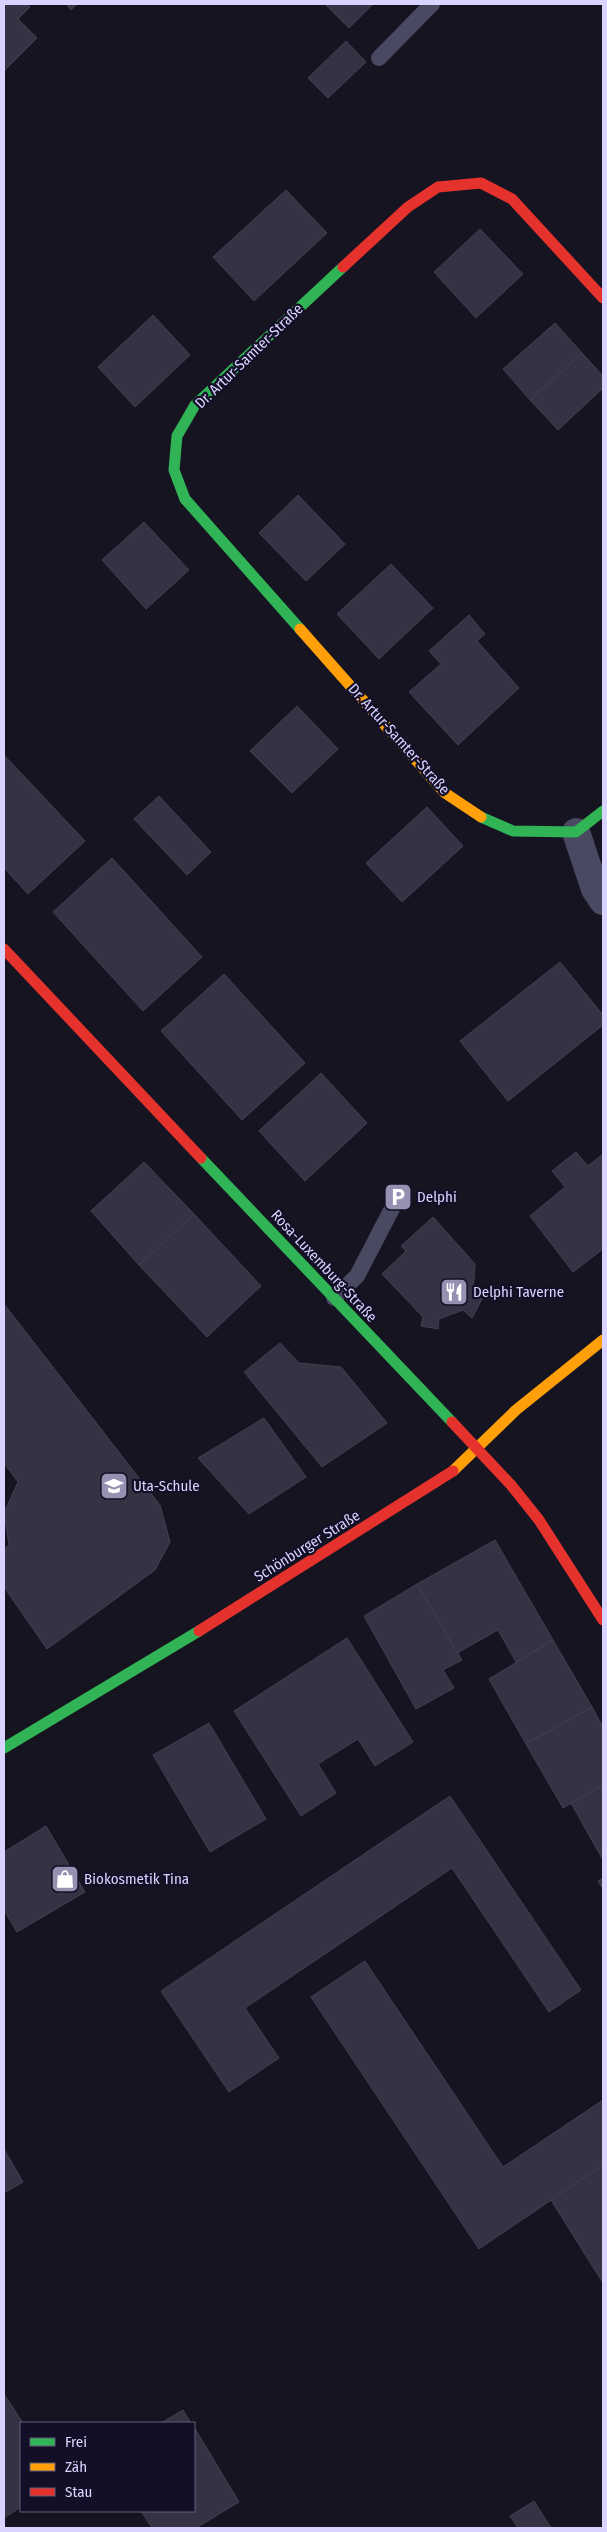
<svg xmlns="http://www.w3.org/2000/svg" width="607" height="2532" font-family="'Fira Sans Condensed',sans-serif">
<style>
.building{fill:#343243;stroke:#433f54}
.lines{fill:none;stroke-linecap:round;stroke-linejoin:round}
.lane{stroke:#4a4962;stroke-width:16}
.street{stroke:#4a4962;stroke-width:28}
.fast{stroke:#30b455;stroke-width:11}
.slow{stroke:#ff9f0a;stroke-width:11}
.jam{stroke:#e5322d;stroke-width:11}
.labels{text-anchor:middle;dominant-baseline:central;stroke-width:4.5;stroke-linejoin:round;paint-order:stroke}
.street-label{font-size:15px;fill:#d9d4ff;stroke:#130f26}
.poi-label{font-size:15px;fill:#d9d4ff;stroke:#130f26;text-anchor:start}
</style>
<rect width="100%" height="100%" fill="#161421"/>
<g class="building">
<path d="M 4,4 L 26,4 L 30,7 L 18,19 L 37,38 L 4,71 Z"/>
<path d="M 66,4 L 77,4 L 71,10 Z"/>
<path d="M 325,4 L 373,4 L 349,28 Z"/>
<path d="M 346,41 L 366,62 L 328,98 L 308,78 Z"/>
<path d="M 286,190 L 327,233 L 254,301 L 213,257 Z"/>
<path d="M 480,229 L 523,274 L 476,318 L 434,272 Z"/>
<path d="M 153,315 L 190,355 L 135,407 L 98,367 Z"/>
<path d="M 555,323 L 582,353 L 530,400 L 503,369 Z"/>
<path d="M 582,353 L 603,376 L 603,388 L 558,430 L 530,400 Z"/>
<path d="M 298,495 L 345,544 L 306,581 L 259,533 Z"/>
<path d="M 144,522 L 189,570 L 146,609 L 102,560 Z"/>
<path d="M 391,564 L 433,608 L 379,659 L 337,614 Z"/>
<path d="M 469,615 L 485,634 L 477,641 L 519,688 L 458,745 L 409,692 L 441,664 L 429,651 Z"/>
<path d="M 297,706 L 338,749 L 292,793 L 250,751 Z"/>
<path d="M 4,755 L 85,841 L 28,894 L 4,868 Z"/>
<path d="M 159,796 L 211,852 L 187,875 L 134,819 Z"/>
<path d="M 427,807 L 463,846 L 402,902 L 366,863 Z"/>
<path d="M 112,858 L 202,957 L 143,1011 L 53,912 Z"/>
<path d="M 560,962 L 603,1015 L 603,1025 L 508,1101 L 460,1041 Z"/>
<path d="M 224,974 L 305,1063 L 242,1120 L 161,1031 Z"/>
<path d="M 321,1073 L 367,1123 L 305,1181 L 259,1131 Z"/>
<path d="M 576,1152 L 588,1166 L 603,1154 L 603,1249 L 573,1272 L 530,1216 L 565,1187 L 552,1171 Z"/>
<path d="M 144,1162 L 194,1214 L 139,1265 L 91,1211 Z"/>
<path d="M 194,1214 L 261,1286 L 207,1337 L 139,1265 Z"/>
<path d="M 433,1217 L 475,1264 L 473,1294 L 482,1299 L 472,1318 L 463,1310 L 439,1319 L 438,1329 L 421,1326 L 423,1317 L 382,1274 L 406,1251 L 401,1246 Z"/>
<path d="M 4,1304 L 160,1505 L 170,1542 L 155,1570 L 47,1649 L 4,1587 L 4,1549 L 9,1545 L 4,1513 L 18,1482 L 4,1463 Z"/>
<path d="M 280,1343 L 299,1363 L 341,1367 L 387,1423 L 322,1467 L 244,1372 Z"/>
<path d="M 264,1418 L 306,1477 L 249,1514 L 198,1458 Z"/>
<path d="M 495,1540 L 553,1640 L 516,1662 L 498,1630 L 457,1653 L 417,1584 Z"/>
<path d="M 417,1584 L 462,1660 L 443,1670 L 454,1688 L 416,1709 L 364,1616 Z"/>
<path d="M 347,1638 L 413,1742 L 375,1766 L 358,1739 L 318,1764 L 336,1793 L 301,1816 L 234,1711 Z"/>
<path d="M 553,1640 L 592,1707 L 526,1744 L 489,1679 Z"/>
<path d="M 592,1707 L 603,1727 L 603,1785 L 563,1808 L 526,1744 Z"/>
<path d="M 209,1723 L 266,1819 L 210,1852 L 153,1755 Z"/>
<path d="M 603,1785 L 603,1860 L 571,1803 Z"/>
<path d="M 450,1796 L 581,1990 L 549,2012 L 452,1868 L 245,2008 L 279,2058 L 229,2092 L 161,1991 Z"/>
<path d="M 46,1826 L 85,1892 L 17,1932 L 4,1910 L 4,1852 Z"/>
<path d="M 603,1878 L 603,1889 L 598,1881 Z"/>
<path d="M 365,1961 L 503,2167 L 603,2100 L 603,2165 L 479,2249 L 311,1997 Z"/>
<path d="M 4,2149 L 23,2182 L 4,2193 Z"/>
<path d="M 603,2165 L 603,2283 L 551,2200 Z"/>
<path d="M 4,2394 L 23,2423 L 21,2507 L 4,2518 Z"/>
<path d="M 183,2410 L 191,2423 L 161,2423 Z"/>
<path d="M 194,2427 L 239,2502 L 196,2528 L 152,2528 L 141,2511 L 194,2511 Z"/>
<path d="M 534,2501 L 551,2528 L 518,2528 L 510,2516 Z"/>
</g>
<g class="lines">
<g class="lane">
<path d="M 379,58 L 432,4"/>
<path d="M 334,1298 L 357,1276 L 398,1197"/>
</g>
<path class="street" d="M 576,832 L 595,889 L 603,901"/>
<g class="fast">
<path d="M 300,629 L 185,499 L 174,470 L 177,436 L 195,405 L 343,267"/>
<path d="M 481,817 L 513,831 L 576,832 L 603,811"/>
<path d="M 201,1158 L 452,1422"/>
<path d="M 4,1748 L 199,1631"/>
</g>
<g class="slow">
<path d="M 300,629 L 445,793 L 481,817"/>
<path d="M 453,1471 L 516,1410 L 603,1340"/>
</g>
<g class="jam">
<path d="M 343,267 L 408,207 L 438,187 L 481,183 L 512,199 L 603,298"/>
<path d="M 4,949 L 201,1158"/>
<path d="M 452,1422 L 511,1485 L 539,1520 L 603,1620"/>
<path d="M 199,1631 L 453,1471"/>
</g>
</g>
<defs>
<symbol id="parking-square" viewBox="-11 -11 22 22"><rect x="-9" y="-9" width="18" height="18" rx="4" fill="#9591b1" stroke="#130f26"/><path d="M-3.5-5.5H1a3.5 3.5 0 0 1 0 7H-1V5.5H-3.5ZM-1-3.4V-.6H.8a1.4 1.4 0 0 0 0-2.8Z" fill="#fff"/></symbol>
<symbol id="restaurant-square" viewBox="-11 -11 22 22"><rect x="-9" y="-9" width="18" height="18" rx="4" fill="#9591b1" stroke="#130f26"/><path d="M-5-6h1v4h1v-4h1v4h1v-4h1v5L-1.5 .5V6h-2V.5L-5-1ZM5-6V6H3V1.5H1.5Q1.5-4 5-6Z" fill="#fff"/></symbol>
<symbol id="school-square" viewBox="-11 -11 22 22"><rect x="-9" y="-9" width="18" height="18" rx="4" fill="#9591b1" stroke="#130f26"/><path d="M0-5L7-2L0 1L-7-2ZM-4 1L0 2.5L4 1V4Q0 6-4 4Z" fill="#fff"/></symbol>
<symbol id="shop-square" viewBox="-11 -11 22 22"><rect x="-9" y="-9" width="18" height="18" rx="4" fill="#9591b1" stroke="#130f26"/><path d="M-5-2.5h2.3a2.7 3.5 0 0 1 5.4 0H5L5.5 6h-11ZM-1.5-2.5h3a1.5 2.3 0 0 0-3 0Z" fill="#fff"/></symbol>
</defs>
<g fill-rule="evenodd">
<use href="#parking-square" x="382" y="1181" width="32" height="32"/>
<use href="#restaurant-square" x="438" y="1276" width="32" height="32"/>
<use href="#school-square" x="98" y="1470" width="32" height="32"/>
<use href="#shop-square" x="49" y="1863" width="32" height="32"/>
</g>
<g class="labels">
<g class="street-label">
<text transform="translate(249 356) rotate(-44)">Dr. Artur-Samter-Straße</text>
<text transform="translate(399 739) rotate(48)">Dr. Artur-Samter-Straße</text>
<text transform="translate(324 1266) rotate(47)">Rosa-Luxemburg-Straße</text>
<text transform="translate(307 1546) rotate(-32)">Schönburger Straße</text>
</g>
<g class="poi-label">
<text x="417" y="1197">Delphi</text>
<text x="473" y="1292">Delphi Taverne</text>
<text x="133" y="1486">Uta-Schule</text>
<text x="84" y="1879">Biokosmetik Tina</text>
</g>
</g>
<rect width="607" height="2532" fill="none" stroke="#d9d4ff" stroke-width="10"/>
<rect x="20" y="2422" width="175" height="90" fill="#130f26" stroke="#625e7d"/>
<rect x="30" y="2438" width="25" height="8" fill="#30b455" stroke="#625e7d"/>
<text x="65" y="2447" font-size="15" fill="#d9d4ff">Frei</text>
<rect x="30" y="2463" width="25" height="8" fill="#ff9f0a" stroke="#625e7d"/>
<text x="65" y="2472" font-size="15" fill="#d9d4ff">Zäh</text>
<rect x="30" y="2488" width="25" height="8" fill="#e5322d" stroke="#625e7d"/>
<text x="65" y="2497" font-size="15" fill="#d9d4ff">Stau</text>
</svg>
